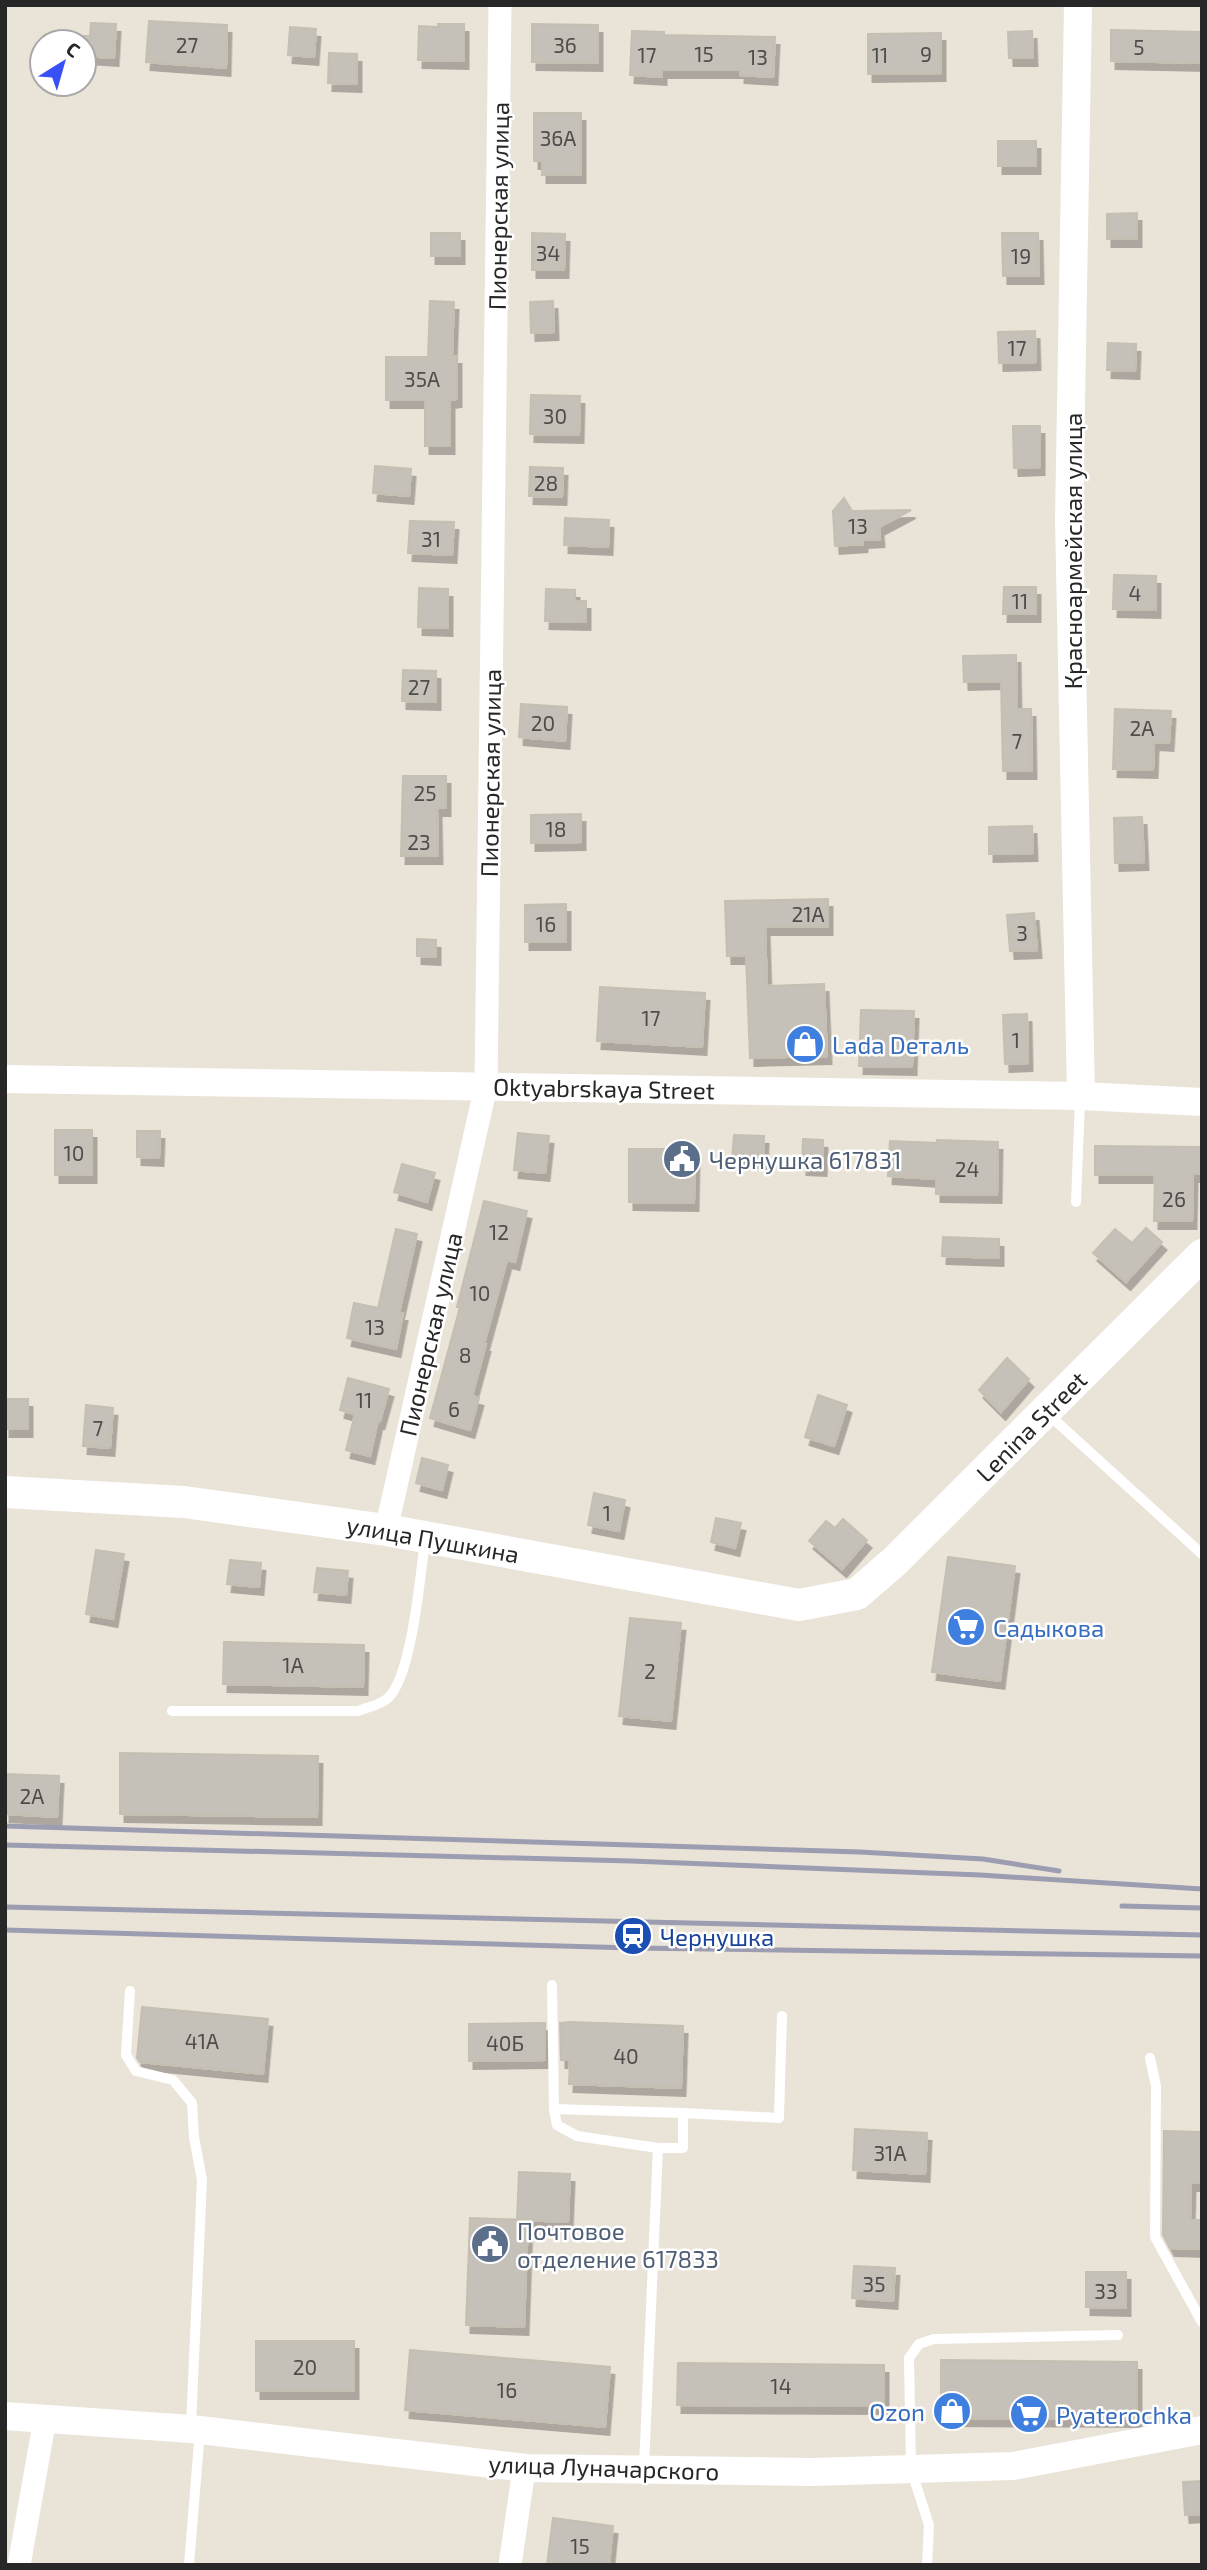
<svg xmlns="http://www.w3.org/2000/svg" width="1207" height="2570" font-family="'Exo 2',sans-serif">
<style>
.building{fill:#c5c0b8;stroke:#c5bfb2;stroke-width:2;filter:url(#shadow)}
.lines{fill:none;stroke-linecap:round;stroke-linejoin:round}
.service{stroke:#fff;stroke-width:10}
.minor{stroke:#fff;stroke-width:23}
.tertiary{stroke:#fff;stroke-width:28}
.secondary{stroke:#fff;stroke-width:32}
.rail{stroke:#9c9db1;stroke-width:5}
.labels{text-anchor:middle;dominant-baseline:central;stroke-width:5;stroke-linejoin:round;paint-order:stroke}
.number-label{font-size:21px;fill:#4e4d4b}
.street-label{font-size:24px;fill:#272727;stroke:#fff}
.shop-label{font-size:24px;fill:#366cbe;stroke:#fff;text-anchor:start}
.service-label{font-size:24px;fill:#4e5e75;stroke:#fff;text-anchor:start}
.transit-label{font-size:24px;fill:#164399;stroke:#fff;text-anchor:start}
</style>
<defs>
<filter id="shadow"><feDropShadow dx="4.5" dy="8" stdDeviation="0" flood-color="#0004"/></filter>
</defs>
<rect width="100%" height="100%" fill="#eae3d8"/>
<g class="building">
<path d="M 149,21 L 227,25 L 226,68 L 146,62 Z"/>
<path d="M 91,23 L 116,24 L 114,58 L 84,56 L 84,36 L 90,36 Z"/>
<path d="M 438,24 L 464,24 L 464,61 L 418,60 L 419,26 L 439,27 Z"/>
<path d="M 532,24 L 598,25 L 598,63 L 532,62 Z"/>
<path d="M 290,27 L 316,29 L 314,57 L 288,55 Z"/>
<path d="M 1111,30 L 1202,32 L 1202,63 L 1111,61 Z"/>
<path d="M 632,31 L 664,32 L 664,35 L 775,37 L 773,77 L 740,75 L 740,70 L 662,70 L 662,77 L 630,75 Z"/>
<path d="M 1032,31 L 1033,58 L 1009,58 L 1008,32 Z"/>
<path d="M 941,33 L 941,73 L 868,74 L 868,34 Z"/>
<path d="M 329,53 L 357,54 L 357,84 L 328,83 Z"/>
<path d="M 534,113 L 581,113 L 581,175 L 542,175 L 542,161 L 534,161 Z"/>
<rect x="998" y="141" width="38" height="25"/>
<path d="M 1137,213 L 1137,239 L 1107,239 L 1107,214 Z"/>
<rect x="431" y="233" width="29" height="23"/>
<path d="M 532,233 L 565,234 L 564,270 L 532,270 Z"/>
<path d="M 1002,233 L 1038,233 L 1039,276 L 1003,276 Z"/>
<path d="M 430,301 L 454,302 L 452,356 L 457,356 L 457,399 L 450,400 L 450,446 L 425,446 L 425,400 L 386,400 L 386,357 L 428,357 Z"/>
<path d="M 553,301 L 554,332 L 531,333 L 530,302 Z"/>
<path d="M 1035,331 L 1036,362 L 999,363 L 998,332 Z"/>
<path d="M 1108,343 L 1136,344 L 1135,371 L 1107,370 Z"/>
<path d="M 531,395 L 580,396 L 579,435 L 530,434 Z"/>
<path d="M 1013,426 L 1040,426 L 1040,467 L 1014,468 Z"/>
<path d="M 375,466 L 411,469 L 409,496 L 373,493 Z"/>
<path d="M 530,467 L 563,468 L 562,497 L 529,496 Z"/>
<path d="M 844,498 L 852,511 L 911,510 L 879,527 L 880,539 L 863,540 L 863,544 L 835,546 L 833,511 Z"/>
<path d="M 565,518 L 609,520 L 608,547 L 564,545 Z"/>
<path d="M 410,521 L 454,522 L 452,555 L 408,553 Z"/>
<path d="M 1114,575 L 1156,576 L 1156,610 L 1113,609 Z"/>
<path d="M 1004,587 L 1036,587 L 1036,614 L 1003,614 Z"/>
<path d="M 419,588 L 448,589 L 448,628 L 418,627 Z"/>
<path d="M 546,589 L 575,590 L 575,601 L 586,601 L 586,622 L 545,621 Z"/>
<path d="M 1016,655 L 1017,709 L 1031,709 L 1032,771 L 1003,771 L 1001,681 L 964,682 L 963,656 Z"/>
<path d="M 403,670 L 436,671 L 436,702 L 402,701 Z"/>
<path d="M 521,704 L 567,707 L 565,741 L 519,737 Z"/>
<path d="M 1115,709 L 1171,711 L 1169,743 L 1154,742 L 1153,770 L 1113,769 Z"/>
<path d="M 403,776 L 446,776 L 446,808 L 437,808 L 438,856 L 401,856 Z"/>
<path d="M 581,814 L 581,842 L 531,843 L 531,815 Z"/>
<path d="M 1142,817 L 1144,862 L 1115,863 L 1114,818 Z"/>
<path d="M 1032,826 L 1033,853 L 989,854 L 989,827 Z"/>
<path d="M 828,899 L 828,927 L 765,927 L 767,986 L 824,984 L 827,1056 L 750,1058 L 746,956 L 727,956 L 725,901 Z"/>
<path d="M 566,904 L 566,942 L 525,942 L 525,905 Z"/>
<path d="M 1034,913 L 1037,950 L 1010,951 L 1007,915 Z"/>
<path d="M 417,939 L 436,940 L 436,957 L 417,956 Z"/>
<path d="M 600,987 L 705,993 L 702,1047 L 597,1041 Z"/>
<path d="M 861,1010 L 914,1011 L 912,1067 L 859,1066 Z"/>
<path d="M 1027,1014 L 1028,1063 L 1005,1064 L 1003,1015 Z"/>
<rect x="55" y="1130" width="37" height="45"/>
<path d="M 137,1131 L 160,1131 L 159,1158 L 137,1157 Z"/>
<path d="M 518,1133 L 549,1136 L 545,1173 L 514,1170 Z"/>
<path d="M 734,1135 L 764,1136 L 763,1161 L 732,1159 Z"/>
<path d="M 803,1139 L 823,1140 L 822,1168 L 802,1167 Z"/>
<path d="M 937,1140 L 998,1142 L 997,1195 L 936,1194 L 936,1179 L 888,1176 L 890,1141 L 937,1143 Z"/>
<path d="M 1095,1146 L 1202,1147 L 1202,1174 L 1193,1174 L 1192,1221 L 1154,1221 L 1155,1175 L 1095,1175 Z"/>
<path d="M 629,1149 L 695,1149 L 694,1203 L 629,1202 Z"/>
<path d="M 402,1164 L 435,1173 L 427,1202 L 394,1192 Z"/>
<path d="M 484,1201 L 527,1211 L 515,1262 L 507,1260 L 484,1344 L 486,1344 L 472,1396 L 479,1398 L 470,1430 L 430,1418 L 460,1307 L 457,1307 Z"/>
<path d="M 1146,1228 L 1162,1242 L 1126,1282 L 1093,1253 L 1115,1229 L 1132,1243 Z"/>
<path d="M 396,1229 L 417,1234 L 399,1313 L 403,1313 L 396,1349 L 347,1338 L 354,1303 L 378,1308 Z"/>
<path d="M 943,1237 L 999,1239 L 999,1258 L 942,1256 Z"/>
<path d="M 1007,1358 L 1029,1379 L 1001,1412 L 979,1390 Z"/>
<path d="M 348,1378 L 389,1389 L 380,1421 L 378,1420 L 370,1456 L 346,1450 L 355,1414 L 340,1410 Z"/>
<path d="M 818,1395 L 847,1405 L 834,1446 L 805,1437 Z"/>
<rect x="5" y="1399" width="23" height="30"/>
<path d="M 86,1405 L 113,1408 L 110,1448 L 83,1446 Z"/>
<path d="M 422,1458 L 448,1465 L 442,1490 L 416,1483 Z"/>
<path d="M 594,1493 L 625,1500 L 619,1531 L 588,1525 Z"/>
<path d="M 716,1518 L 741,1523 L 735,1548 L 711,1542 Z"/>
<path d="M 843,1519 L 867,1540 L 842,1569 L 809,1541 L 826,1521 L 835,1528 Z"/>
<path d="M 96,1550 L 124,1554 L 113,1619 L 86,1614 Z"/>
<path d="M 948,1557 L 1015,1566 L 1000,1681 L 932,1672 Z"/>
<path d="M 230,1560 L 261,1563 L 259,1587 L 227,1584 Z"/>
<path d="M 317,1568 L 348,1571 L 346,1595 L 314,1592 Z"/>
<path d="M 630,1618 L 681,1623 L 671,1721 L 619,1716 Z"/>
<path d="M 224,1642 L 364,1645 L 363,1687 L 223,1684 Z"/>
<path d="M 120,1753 L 318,1756 L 317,1817 L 120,1814 Z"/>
<path d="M 5,1774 L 59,1776 L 57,1817 L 5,1814 Z"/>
<path d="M 142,2007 L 268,2019 L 263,2074 L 140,2062 L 137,2058 Z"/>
<path d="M 571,2022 L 683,2026 L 681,2088 L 569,2084 L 570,2060 L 561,2060 L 560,2023 Z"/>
<path d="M 545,2023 L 545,2060 L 469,2061 L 469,2024 Z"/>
<path d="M 855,2129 L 927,2133 L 925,2174 L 853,2170 Z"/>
<path d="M 1164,2131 L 1202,2132 L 1202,2183 L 1191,2183 L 1190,2220 L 1202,2220 L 1202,2249 L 1170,2248 L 1163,2235 Z"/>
<path d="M 519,2172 L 570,2174 L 568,2222 L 517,2220 Z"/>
<path d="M 470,2218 L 528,2220 L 524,2327 L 466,2325 Z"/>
<path d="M 854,2266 L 895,2268 L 893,2301 L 852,2298 Z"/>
<path d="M 1086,2272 L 1126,2272 L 1126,2308 L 1086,2307 Z"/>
<rect x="256" y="2341" width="98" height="50"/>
<path d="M 410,2350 L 610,2367 L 605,2427 L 405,2410 Z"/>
<path d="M 941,2360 L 1137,2362 L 1137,2419 L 941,2418 Z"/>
<path d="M 678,2363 L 884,2365 L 884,2406 L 677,2405 Z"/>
<path d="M 1202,2481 L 1202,2514 L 1185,2515 L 1183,2482 Z"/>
<path d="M 553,2518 L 613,2526 L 609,2565 L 547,2565 Z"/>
</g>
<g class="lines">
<g class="service">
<path d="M 1076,1202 L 1080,1099"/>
<path d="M 1048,1414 L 1202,1554"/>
<path d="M 172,1711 L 358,1711 C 367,1707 381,1705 388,1698 C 412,1676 420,1576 425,1541"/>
<path d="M 552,1985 L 554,2109"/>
<path d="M 130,1991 L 126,2055 L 136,2071 L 173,2080 L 192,2103 L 194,2137 L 202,2180 L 191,2426"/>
<path d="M 1150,2058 L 1156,2086 L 1155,2237 L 1202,2322"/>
<path d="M 683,2113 L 779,2118 L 782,2016"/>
<path d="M 644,2467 L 658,2148 L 683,2148 L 683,2113 L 554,2109 L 557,2125 L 577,2136 L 658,2148"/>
<path d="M 189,2565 L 200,2430"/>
<path d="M 927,2565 L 929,2525 L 911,2469 L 909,2358 L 919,2344 L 934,2339 L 1118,2335"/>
</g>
<g class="minor">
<path d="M 386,1530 L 486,1086 L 500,5"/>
<path d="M 19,2565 L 45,2419"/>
<path d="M 510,2565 L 522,2483 L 526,2468"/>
</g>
<g class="tertiary">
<path d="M 1078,5 L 1069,519 L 1081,1096"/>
<path d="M 5,1079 L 1081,1096 L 1202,1102"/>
<path d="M 5,2416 L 191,2429 L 526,2468 L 812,2472 L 1013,2466 L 1202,2430"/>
</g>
<path class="secondary" d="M 5,1492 L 184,1502 L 386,1530 L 799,1605 L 857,1594 L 895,1561 L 1202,1255"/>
<g class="rail">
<path d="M 5,1826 L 860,1852 L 983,1859 L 1059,1871"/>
<path d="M 5,1845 L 631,1861 L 980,1875 L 1202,1889"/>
<path d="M 1122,1906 L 1202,1908"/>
<path d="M 5,1907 L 1202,1935"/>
<path d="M 5,1930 L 632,1948 L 1202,1956"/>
</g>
</g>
<defs>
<symbol id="shop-disc" viewBox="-11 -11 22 22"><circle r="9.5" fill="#3f7fe0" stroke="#fff"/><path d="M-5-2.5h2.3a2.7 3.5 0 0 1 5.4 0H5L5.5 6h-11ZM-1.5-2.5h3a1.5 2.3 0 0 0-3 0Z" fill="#fff"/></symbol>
<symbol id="civic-disc" viewBox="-11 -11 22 22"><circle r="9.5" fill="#5c6f8a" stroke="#fff"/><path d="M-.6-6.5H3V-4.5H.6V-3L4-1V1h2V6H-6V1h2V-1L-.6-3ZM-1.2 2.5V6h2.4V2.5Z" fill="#fff"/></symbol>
<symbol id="supermarket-disc" viewBox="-11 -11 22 22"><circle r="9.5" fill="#3f7fe0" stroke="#fff"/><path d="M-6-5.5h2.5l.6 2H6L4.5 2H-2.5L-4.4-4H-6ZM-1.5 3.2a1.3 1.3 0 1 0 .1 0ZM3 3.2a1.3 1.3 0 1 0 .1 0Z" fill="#fff"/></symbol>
<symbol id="station-disc" viewBox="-11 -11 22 22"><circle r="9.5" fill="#1a4fb4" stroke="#fff"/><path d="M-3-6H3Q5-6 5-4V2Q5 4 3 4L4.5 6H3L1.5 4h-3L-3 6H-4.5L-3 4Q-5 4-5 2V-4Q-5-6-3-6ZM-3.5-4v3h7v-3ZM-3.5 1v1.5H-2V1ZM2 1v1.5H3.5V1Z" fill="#fff"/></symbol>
</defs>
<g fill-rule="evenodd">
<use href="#shop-disc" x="783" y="1022" width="44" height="44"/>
<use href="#civic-disc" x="660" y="1137" width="44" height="44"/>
<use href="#supermarket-disc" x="944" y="1605" width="44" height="44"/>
<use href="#station-disc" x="611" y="1914" width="44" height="44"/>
<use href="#civic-disc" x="468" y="2222" width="44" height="44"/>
<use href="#shop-disc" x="930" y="2389" width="44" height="44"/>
<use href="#supermarket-disc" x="1007" y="2392" width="44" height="44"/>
</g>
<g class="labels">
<g class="number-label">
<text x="187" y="44">27</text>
<text x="565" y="44">36</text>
<text x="1139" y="46">5</text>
<text x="704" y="53">15</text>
<text x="926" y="53">9</text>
<text x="647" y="54">17</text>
<text x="880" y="54">11</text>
<text x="758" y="56">13</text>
<text x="558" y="137">36А</text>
<text x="548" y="252">34</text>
<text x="1021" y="255">19</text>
<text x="1017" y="347">17</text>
<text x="422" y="378">35А</text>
<text x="555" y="415">30</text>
<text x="546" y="482">28</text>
<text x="858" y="525">13</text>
<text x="431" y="538">31</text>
<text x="1135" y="592">4</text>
<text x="1020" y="600">11</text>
<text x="419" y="686">27</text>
<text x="543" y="722">20</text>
<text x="1142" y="727">2А</text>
<text x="1017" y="740">7</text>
<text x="425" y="792">25</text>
<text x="556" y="828">18</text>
<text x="419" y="841">23</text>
<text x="808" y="913">21А</text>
<text x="546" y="923">16</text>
<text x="1022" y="932">3</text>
<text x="651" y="1017">17</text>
<text x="1016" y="1039">1</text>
<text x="74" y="1152">10</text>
<text x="967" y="1168">24</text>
<text x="1174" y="1198">26</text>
<text x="499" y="1231">12</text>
<text x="480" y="1292">10</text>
<text x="375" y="1326">13</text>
<text x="465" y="1354">8</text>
<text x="364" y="1399">11</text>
<text x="454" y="1408">6</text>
<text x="98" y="1427">7</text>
<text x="607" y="1512">1</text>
<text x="293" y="1664">1А</text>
<text x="650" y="1670">2</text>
<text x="32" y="1795">2А</text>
<text x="202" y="2040">41А</text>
<text x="505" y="2042">40Б</text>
<text x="626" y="2055">40</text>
<text x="890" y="2152">31А</text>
<text x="874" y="2283">35</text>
<text x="1106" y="2290">33</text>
<text x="305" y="2366">20</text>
<text x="781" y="2385">14</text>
<text x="507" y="2389">16</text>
<text x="580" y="2545">15</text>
</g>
<g class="street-label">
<text transform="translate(498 206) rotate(-89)">Пионерская улица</text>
<text transform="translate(1072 551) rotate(-90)">Красноармейская улица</text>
<text transform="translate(490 773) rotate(-89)">Пионерская улица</text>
<text transform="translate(604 1088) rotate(1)">Oktyabrskaya Street</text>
<text transform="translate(430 1334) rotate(-77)">Пионерская улица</text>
<text transform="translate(1031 1426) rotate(-45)">Lenina Street</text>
<text transform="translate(433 1539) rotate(10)">улица Пушкина</text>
<text transform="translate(604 2467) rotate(2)">улица Луначарского</text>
</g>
<g class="shop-label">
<text x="832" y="1044">Lada Dеталь</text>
<text x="993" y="1627">Садыкова</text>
<text x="925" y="2411" text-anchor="end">Ozon</text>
<text x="1056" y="2414">Pyaterochka</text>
</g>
<g class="service-label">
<text x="709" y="1159">Чернушка 617831</text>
<text x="517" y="2230">Почтовое<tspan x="517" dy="28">отделение 617833</tspan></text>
</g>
<g class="transit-label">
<text x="660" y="1936">Чернушка</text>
</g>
</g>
<rect width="1207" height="2570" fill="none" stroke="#272727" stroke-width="14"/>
<g transform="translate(63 63) rotate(37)"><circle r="33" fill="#ffffff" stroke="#a9a9a9" stroke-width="2"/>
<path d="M0-5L12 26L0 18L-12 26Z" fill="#3950f6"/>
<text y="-10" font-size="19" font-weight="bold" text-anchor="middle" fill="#272727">С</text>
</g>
</svg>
